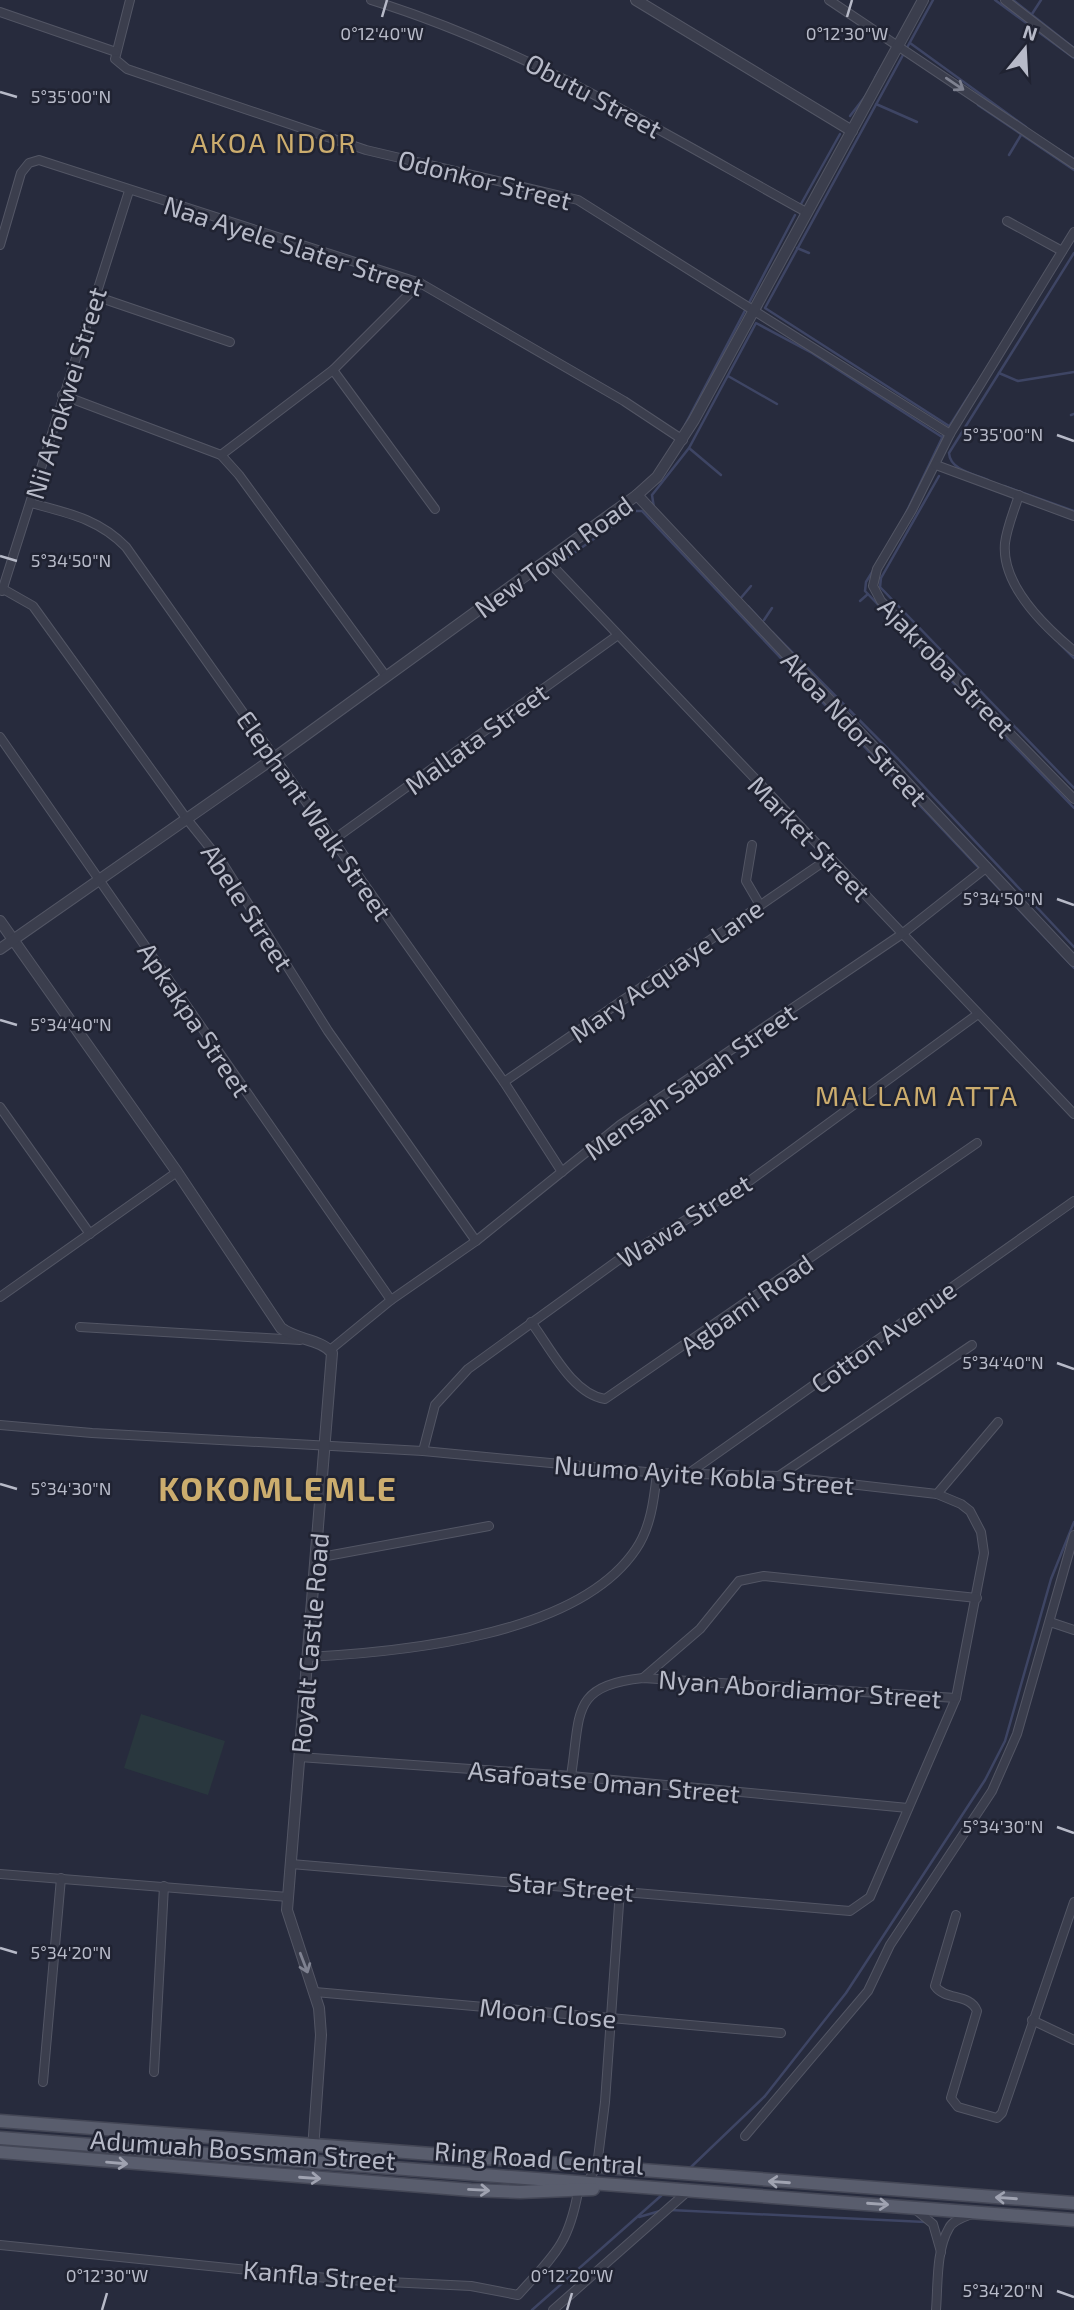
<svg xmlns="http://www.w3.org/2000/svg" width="1074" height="2310" font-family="'Exo 2',sans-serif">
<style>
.green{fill:#29373e}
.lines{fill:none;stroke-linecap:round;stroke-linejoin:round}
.stream{stroke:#3e4564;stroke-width:2.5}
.minor-casing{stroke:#535665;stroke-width:10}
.tertiary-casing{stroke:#535665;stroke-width:12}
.primary-casing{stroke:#444756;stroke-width:15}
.minor{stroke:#3b3e4d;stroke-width:8}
.tertiary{stroke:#3b3e4d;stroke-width:10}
.primary{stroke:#595d6d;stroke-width:12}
.oneway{stroke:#7f8291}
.oneway2{stroke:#a0a3b1}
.ticks{fill:none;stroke:#b7bac8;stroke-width:2.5}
.labels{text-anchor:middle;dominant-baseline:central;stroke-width:5;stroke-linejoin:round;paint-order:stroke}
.street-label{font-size:26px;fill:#b7bac8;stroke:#202332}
.neighbourhood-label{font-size:28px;letter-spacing:2px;fill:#ccad6e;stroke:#202332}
.district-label{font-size:33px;font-weight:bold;letter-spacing:2px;fill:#ccad6e;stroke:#202332}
.ticks-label{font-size:18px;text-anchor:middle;fill:#b7bac8;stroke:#202332;stroke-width:5;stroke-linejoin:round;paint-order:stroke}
</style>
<rect width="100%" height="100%" fill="#272b3d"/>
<path class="green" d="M 141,1714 L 225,1741 L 208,1795 L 124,1768 Z"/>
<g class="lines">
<g class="stream">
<path d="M 933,0 L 765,308 L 949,426"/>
<path d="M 995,0 L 1074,58"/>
<path d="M 1013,0 L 1074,48"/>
<path d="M 1032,14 L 1041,0"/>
<path d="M 910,43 L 1026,127"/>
<path d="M 875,78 L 882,66"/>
<path d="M 876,104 L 917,122"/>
<path d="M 978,105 L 1074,170"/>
<path d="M 850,116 L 867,94"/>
<path d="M 1058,149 L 1074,159"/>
<path d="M 1009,155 L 1021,135"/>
<path d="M 801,204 L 840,134"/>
<path d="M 797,248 L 809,253"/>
<path d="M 999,373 L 1018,381 L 1074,372"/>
<path d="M 728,376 L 777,404"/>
<path d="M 1071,415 L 1074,414"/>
<path d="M 685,425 L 795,215"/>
<path d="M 947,430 L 975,386"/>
<path d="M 689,448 L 721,475"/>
<path d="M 939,476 L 881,578 L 880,587 L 1074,788"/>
<path d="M 988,480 C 974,474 950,470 949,453 L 1074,253"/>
<path d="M 1004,486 L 1074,511"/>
<path d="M 654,508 L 652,495 L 689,448 L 756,323 L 812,353 L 942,437"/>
<path d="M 905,515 L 943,436"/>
<path d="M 560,563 L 633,511 L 642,511 L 978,867"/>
<path d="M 874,569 L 866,582 L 865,591 L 1074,808"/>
<path d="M 740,599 L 751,586"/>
<path d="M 860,601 L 868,594"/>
<path d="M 748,606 L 767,627"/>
<path d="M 764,620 L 772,608"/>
<path d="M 772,632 L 898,759 L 1074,947"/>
<path d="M 1059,643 L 1074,658"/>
<path d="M 989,878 L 1074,968"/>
<path d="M 690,2168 L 765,2096 L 846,1993 L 985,1780 L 1005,1741 L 1051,1579 L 1074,1522"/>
<path d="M 670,2210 L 925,2222"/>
<path d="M 639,2217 L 660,2211"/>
<path d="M 532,2310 L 663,2194"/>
</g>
<defs>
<g id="minor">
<path d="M 130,0 L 115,59 L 127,69 L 366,150 L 578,200 L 950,434"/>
<path d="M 371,0 C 529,49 663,133 806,212"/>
<path d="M 829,0 L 1074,164"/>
<path d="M 1005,0 L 1074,53"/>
<path d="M 0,12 L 116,52"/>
<path d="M 1007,221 L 1062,251"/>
<path d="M 1074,232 L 950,434 L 912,510 L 877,569 L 873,586 L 881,601 L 1074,799"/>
<path d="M 0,245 L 21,173 L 29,163 L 39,160 L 420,283 L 624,401 L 683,440"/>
<path d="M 95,296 L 230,342"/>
<path d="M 333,370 L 435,509"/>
<path d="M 62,395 L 221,455 L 239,475 L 385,675"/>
<path d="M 221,455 L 333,370 L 420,283"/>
<path d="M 936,465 L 1074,516"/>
<path d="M 1019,495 C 1014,511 1007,527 1005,543 C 1001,585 1045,627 1074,651"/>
<path d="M 31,503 C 68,513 99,519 126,547 L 504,1082 L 562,1172"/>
<path d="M 548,561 L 1074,1114"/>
<path d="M 3,589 L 33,606 L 186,818 L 223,864 L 328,1031 L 476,1241"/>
<path d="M 2,591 L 129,191"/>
<path d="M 0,737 L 391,1300"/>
<path d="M 333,840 L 618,635"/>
<path d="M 752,845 L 746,881 L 760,905"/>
<path d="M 504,1082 L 829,858"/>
<path d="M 0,1107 L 90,1234"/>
<path d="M 0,1297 L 177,1172"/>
<path d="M 531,1322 C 550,1347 572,1394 605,1399 L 977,1143"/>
<path d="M 80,1327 L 300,1340"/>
<path d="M 330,1350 L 391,1300 L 476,1241 L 620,1125 L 902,934 L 987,867"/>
<path d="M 0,1425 L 92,1433 L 423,1451 L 657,1473 L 779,1476 L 937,1494 L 961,1504 L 970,1511 L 981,1532 L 984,1553 L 956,1698 L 870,1897 L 850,1911 L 291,1864"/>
<path d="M 423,1451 L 435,1405 L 468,1369 L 617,1261 L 744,1185 L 978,1014"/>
<path d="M 692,1471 L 1074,1201"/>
<path d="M 779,1476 L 972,1345"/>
<path d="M 937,1494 L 998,1422"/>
<path d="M 316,1558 L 489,1526"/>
<path d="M 1050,1622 L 1074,1630"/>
<path d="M 308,1657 C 403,1652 578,1636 636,1549 C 651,1527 654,1499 657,1473"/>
<path d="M 643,1678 L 700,1629 L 739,1581 L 764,1576 L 977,1598"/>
<path d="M 299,1757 L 571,1776 L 908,1808"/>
<path d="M 571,1776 C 581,1713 570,1686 643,1678 L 956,1698"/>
<path d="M 0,1874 L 288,1897"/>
<path d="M 956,1915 L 935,1986 C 945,2001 970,1993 977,2011 L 951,2098 L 958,2107 L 997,2118 L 1002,2113 L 1074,1902"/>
<path d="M 315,1992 L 781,2033"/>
<path d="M 1032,2020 L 1074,2040"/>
<path d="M 154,2072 L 164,1886"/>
<path d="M 43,2082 L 61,1878"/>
<path d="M 745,2136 L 868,1991 L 890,1945 L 992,1791 L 1017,1734 L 1074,1535"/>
<path d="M 587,2183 L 597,2166 L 605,2102 L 620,1890"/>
<path d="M 916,2210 L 933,2224 L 941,2252"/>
<path d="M 0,2245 L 347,2280 L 471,2286 L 518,2295 C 554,2255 568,2246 578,2192"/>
<path d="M 553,2310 L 688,2191"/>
<path d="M 936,2310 C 938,2285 936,2250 949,2228 C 953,2220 964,2217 972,2214"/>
</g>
<g id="tertiary">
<path d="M 636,0 L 852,131"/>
<path d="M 637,495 L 1074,961"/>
<path d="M 0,921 L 177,1172 L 281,1328 C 296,1340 321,1339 332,1353 L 287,1910 L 319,2008 L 321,2035 L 312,2164"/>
<path d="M 0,949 L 274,758 L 637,495 L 657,477 L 694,420 L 923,0"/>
</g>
<g id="primary">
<path d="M 0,2121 L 1074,2203"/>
<path d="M 0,2138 L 1074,2220"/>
<path d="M 0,2152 L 471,2190 L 520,2192 L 593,2189"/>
</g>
</defs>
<use href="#minor" class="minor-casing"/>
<use href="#tertiary" class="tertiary-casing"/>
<use href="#primary" class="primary-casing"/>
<use href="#minor" class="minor"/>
<use href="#tertiary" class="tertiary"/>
<use href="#primary" class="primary"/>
</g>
<defs><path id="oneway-shaft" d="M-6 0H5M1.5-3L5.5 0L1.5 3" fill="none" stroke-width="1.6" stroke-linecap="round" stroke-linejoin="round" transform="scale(1.75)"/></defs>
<g class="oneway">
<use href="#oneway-shaft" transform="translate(955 84) rotate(34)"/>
<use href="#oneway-shaft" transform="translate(304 1963) rotate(69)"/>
</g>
<g class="oneway2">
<use href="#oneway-shaft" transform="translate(117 2163) rotate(5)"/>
<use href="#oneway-shaft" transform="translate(310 2178) rotate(4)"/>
<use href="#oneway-shaft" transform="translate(779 2182) rotate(-176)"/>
<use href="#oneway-shaft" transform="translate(479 2190) rotate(3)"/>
<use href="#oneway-shaft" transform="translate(1006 2198) rotate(-176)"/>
<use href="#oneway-shaft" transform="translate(878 2204) rotate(4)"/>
</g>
<path class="ticks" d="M 382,17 L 387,0M 847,17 L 852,0M 0,92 L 17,97M 1057,435 L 1074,441M 0,556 L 17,561M 1057,899 L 1074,905M 0,1020 L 17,1025M 1057,1363 L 1074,1369M 0,1484 L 17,1489M 1057,1827 L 1074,1833M 0,1948 L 17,1953M 1057,2291 L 1074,2297M 102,2310 L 107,2293M 567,2310 L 572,2293"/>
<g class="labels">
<g class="street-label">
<text transform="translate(594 95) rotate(28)">Obutu Street</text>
<text transform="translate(485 179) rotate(14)">Odonkor Street</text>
<text transform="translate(294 245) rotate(18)">Naa Ayele Slater Street</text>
<text transform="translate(65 393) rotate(-73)">Nii Afrokwei Street</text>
<text transform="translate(553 556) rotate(-36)">New Town Road</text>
<text transform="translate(947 667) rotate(46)">Ajakroba Street</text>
<text transform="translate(855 728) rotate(47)">Akoa Ndor Street</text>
<text transform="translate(476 738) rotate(-36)">Mallata Street</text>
<text transform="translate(315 815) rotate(55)">Elephant Walk Street</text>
<text transform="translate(810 838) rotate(46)">Market Street</text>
<text transform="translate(248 907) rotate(57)">Abele Street</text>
<text transform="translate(666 970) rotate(-35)">Mary Acquaye Lane</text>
<text transform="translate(195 1019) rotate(56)">Apkakpa Street</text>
<text transform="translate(690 1081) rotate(-35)">Mensah Sabah Street</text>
<text transform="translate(684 1220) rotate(-32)">Wawa Street</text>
<text transform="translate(746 1304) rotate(-35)">Agbami Road</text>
<text transform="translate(883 1336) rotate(-36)">Cotton Avenue</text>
<text transform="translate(704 1474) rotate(4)">Nuumo Ayite Kobla Street</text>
<text transform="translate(309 1643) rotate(-85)">Royalt Castle Road</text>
<text transform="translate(800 1688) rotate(4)">Nyan Abordiamor Street</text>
<text transform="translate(604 1781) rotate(5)">Asafoatse Oman Street</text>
<text transform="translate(571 1886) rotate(5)">Star Street</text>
<text transform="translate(548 2012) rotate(5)">Moon Close</text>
<text transform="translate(243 2149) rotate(4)">Adumuah Bossman Street</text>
<text transform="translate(539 2157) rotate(4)">Ring Road Central</text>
<text transform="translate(320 2275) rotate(5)">Kanfla Street</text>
</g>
<g class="neighbourhood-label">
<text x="274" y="142">AKOA NDOR</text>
<text x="917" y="1095">MALLAM ATTA</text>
</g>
<g class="district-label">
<text x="278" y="1488">KOKOMLEMLE</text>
</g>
</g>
<g class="ticks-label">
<text x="382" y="40">0°12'40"W</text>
<text x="847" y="40">0°12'30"W</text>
<text x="71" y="103">5°35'00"N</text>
<text x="1003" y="441">5°35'00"N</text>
<text x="71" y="567">5°34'50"N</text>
<text x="1003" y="905">5°34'50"N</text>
<text x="71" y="1031">5°34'40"N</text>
<text x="1003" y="1369">5°34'40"N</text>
<text x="71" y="1495">5°34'30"N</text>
<text x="1003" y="1833">5°34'30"N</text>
<text x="71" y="1959">5°34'20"N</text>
<text x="107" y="2282">0°12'30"W</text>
<text x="572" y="2282">0°12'20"W</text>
<text x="1003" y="2297">5°34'20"N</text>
</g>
<g transform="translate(1025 49) rotate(18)" stroke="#202332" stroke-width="5" paint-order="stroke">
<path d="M0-5L12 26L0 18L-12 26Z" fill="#b7bac8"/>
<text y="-10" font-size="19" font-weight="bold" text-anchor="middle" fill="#b7bac8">N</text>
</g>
</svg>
